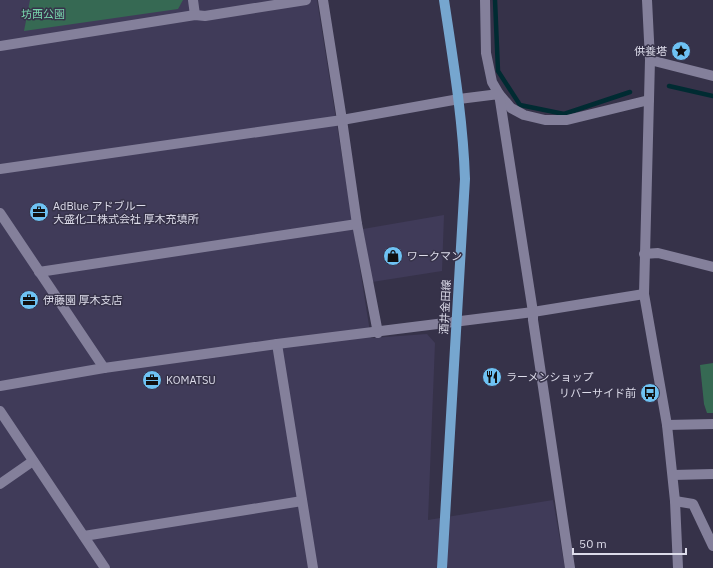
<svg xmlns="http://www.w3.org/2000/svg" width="713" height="568" font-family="'IBM Plex Sans','Noto Sans JP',sans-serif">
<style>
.built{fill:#403b59}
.green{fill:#366953}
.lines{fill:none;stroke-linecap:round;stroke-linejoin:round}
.stream{stroke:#002b32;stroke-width:4.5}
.minor{stroke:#84809b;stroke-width:10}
.major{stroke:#76a6cf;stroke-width:10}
.labels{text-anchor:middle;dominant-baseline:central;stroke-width:3;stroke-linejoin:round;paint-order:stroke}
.park-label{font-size:11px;fill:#77d5ac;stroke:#363249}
.poi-label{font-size:11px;fill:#dddcea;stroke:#363249;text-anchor:start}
.street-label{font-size:11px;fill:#dddcea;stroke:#363249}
</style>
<rect width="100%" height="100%" fill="#363249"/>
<g class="built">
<path d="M 0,0 L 317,0 L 371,338 L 427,334 L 435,343 L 428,520 L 553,500 L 565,568 L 0,568 Z"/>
<path d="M 444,215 L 442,271 L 372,282 L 363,229 Z"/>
</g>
<g class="green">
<path d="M 30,0 L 183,0 L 178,9 L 24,31 Z"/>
<path d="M 713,363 L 713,413 L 707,413 L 704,404 L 700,365 Z"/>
</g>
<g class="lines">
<g class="stream">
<path d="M 495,0 L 498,71 L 520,105 L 564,114 L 630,92"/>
<path d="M 669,86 L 713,96"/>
</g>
<g class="minor">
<path d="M 193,0 L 195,15"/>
<path d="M 323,0 L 342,120 L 357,224 L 378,333"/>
<path d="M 485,0 L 486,53 L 492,82 L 499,94 L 511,108 L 524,115 L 545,120 L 567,120 L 649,100"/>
<path d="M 647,0 L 650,60 L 644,294 L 667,425 L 675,501 L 678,568"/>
<path d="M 0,46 L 195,15 L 205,16 L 306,0"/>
<path d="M 650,60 L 713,76"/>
<path d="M 0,169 L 342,120 L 459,99 L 499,94 L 533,312 L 533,320 L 570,568"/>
<path d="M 0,213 L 104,368"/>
<path d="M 644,254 L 658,253 L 713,267"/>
<path d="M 39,272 L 357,224"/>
<path d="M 277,344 L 313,568"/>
<path d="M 0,386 L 104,368 L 277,344 L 533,312 L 644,294"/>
<path d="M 0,411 L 105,568"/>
<path d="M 667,425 L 713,424"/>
<path d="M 673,475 L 713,474"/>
<path d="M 0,484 L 33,461"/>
<path d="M 675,501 L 693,504 L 713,546"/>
<path d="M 84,536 L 302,501"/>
</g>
<path class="major" d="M 442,568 L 465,179 C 463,119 453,60 444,0"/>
</g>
<defs>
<symbol id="sight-disc" viewBox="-11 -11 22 22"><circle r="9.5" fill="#6ec2f3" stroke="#363249"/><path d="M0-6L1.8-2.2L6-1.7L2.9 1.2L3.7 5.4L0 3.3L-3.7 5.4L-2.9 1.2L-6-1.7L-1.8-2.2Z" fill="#111"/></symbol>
<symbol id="office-disc" viewBox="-11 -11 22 22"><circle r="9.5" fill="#6ec2f3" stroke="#363249"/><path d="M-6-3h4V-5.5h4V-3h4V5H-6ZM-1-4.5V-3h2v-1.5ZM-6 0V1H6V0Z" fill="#111"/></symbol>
<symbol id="shop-disc" viewBox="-11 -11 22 22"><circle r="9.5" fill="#6ec2f3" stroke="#363249"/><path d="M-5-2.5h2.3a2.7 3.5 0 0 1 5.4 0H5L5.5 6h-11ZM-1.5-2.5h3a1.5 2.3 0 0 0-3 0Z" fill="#111"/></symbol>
<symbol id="restaurant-disc" viewBox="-11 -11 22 22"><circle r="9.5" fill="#6ec2f3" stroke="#363249"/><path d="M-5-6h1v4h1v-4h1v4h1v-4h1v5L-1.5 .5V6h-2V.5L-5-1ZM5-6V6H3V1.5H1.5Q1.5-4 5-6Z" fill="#111"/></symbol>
<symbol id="bus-disc" viewBox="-11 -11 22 22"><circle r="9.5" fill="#6ec2f3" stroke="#363249"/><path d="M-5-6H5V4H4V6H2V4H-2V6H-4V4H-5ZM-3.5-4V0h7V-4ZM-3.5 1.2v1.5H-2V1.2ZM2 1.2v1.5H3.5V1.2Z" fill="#111"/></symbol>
</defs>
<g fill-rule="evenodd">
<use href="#sight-disc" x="670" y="40" width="22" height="22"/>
<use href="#office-disc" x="28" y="201" width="22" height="22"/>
<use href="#shop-disc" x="382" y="245" width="22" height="22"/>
<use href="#office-disc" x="18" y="289" width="22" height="22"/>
<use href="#restaurant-disc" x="481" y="366" width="22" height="22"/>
<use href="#office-disc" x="141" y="369" width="22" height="22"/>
<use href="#bus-disc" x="639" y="382" width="22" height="22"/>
</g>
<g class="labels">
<g class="park-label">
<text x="43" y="14">坊西公園</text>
</g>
<g class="poi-label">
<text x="667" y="51" text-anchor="end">供養塔</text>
<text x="53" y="206">AdBlue アドブルー<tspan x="53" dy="13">大盛化工株式会社 厚木充填所</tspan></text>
<text x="407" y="256">ワークマン</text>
<text x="43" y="300">伊藤園 厚木支店</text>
<text x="506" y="377">ラーメンショップ</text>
<text x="166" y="380">KOMATSU</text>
<text x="636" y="393" text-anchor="end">リバーサイド前</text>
</g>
<g class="street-label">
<text transform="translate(445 307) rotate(-87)">酒井金田線</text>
</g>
</g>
<path d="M573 548v6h113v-6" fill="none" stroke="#dddcea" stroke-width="2"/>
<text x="579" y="548" font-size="12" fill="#dddcea" stroke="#363249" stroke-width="3" paint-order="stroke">50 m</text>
</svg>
